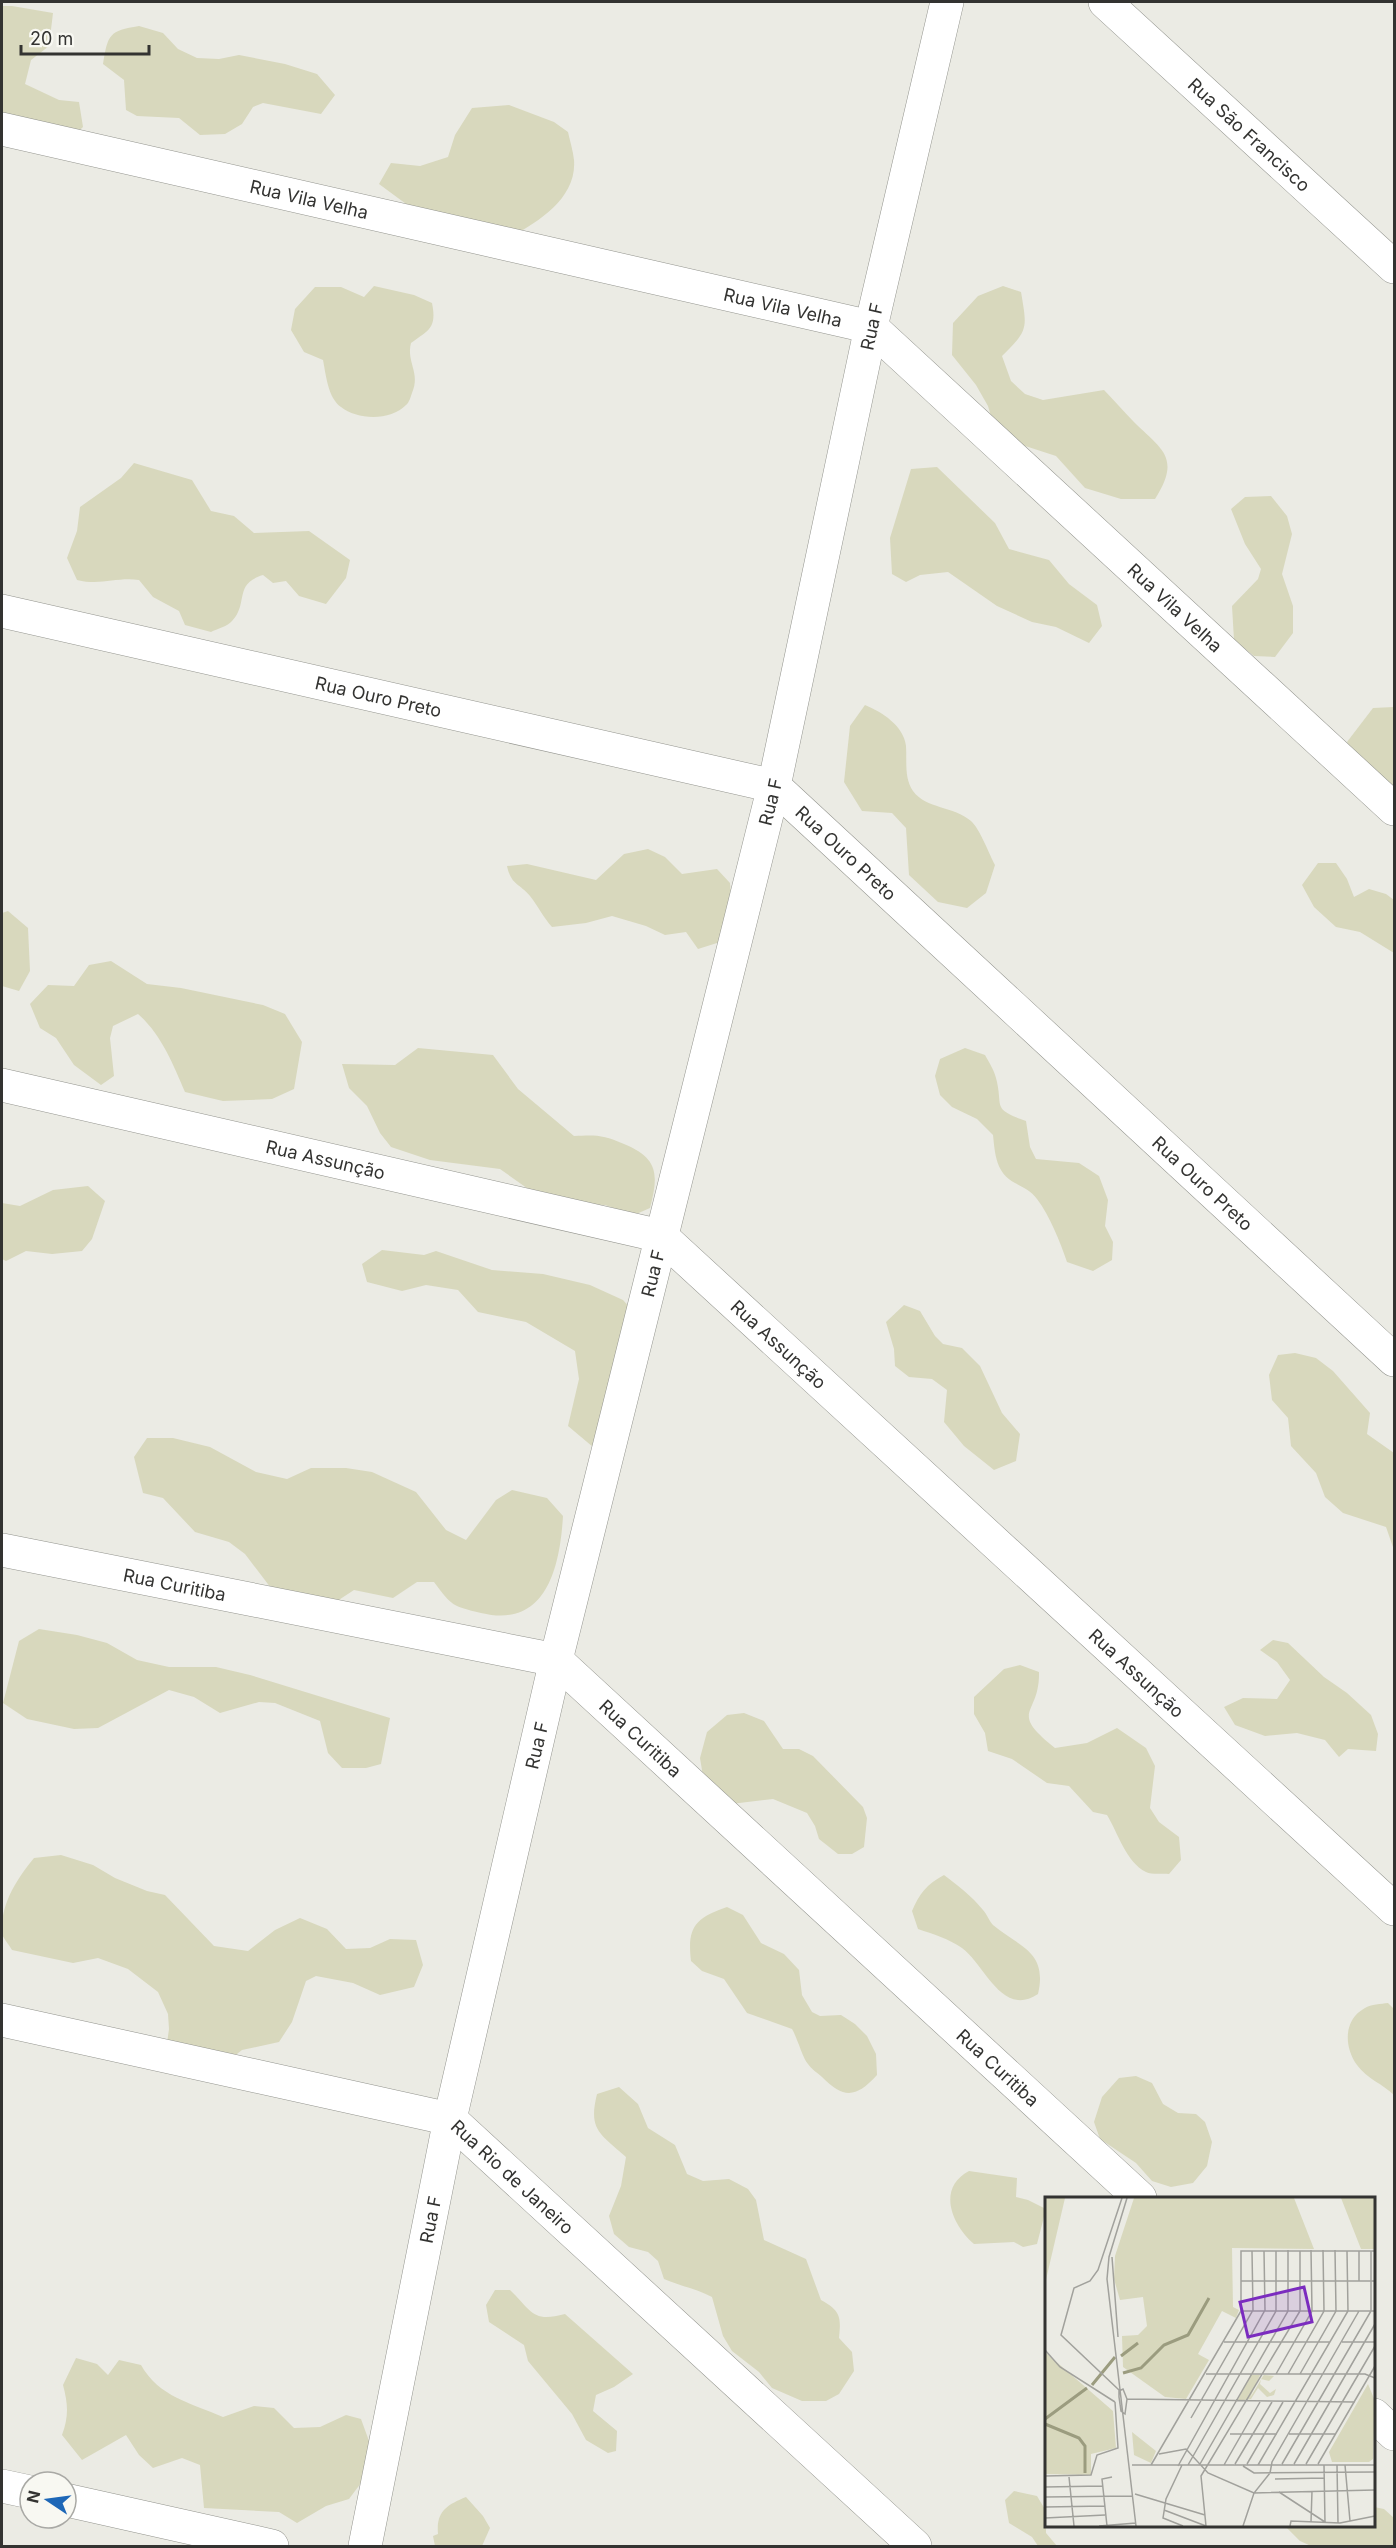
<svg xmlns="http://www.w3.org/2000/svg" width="1396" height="2548" font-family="Inter,sans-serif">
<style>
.green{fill:#d8d8bd}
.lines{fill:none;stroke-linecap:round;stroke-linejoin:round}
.minor-casing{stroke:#93948e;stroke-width:34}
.minor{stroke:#fff;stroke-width:33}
.labels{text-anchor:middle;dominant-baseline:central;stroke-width:4.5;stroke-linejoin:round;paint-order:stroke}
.street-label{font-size:18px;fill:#333331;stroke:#f8f8f2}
.inset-river{fill:none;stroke:#9b9c7f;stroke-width:3}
.inset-road{fill:none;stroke:#a1a19c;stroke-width:1.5}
.view{fill:#7b2cbf;fill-opacity:0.15;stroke:#7b2cbf;stroke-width:3}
.inset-edge{fill:none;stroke:#333331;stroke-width:3}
</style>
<rect width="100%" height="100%" fill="#ebebe4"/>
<g class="green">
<path d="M 2,6 L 12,6 L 53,13 L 49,46 L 31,60 L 25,84 L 59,100 L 79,102 L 83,127 L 71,138 L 2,124 Z"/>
<path d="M 139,26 L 163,33 L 178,49 L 197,58 L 219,59 L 239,55 L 285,64 L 317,74 L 335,95 L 321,114 L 263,103 L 253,107 L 242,124 L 225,134 L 200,135 L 179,118 L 137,116 L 126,110 L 124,80 L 103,64 C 108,34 109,31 139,26 Z"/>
<path d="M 509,105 L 554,122 L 568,132 C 570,141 573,151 574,160 C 577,197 540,221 512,236 L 421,215 L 379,184 L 391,163 L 420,166 L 448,157 L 455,135 L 472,108 Z"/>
<path d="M 374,286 L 414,295 L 432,303 C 437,328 429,330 411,343 C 406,362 421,373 412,393 C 411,396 409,403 406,405 C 391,421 357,420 341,407 C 328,398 326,375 323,360 L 304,352 L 291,330 L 295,309 L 315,287 L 341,287 L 364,297 Z"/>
<path d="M 1003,286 L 1021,292 C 1027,328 1029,330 1002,356 L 1011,381 L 1025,394 L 1043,400 L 1104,390 C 1114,400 1123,411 1133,421 C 1161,449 1182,457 1155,499 L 1121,499 L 1085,488 L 1056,456 L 997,437 L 988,406 L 976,385 L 952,355 L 953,323 L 978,296 Z"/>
<path d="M 134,463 L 192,480 L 211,511 L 234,516 L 254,533 L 309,531 L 350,560 L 346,578 L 326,604 L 299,596 L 286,581 L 273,583 L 263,575 C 233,584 249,603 232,621 C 228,626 217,629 211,632 L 185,625 L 179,611 L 153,597 L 139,580 C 116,577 101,586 77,580 L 67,558 L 77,531 L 80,507 L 121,478 Z"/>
<path d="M 937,467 L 995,523 L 1009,549 L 1049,560 L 1069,584 L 1097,605 L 1102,626 L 1089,643 L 1056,627 L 1032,622 L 997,606 L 948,572 L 920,575 L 906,582 L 892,574 L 890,538 L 911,469 Z"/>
<path d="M 1271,496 L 1287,516 L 1292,534 L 1282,574 L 1293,606 L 1293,633 L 1275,657 L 1254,656 L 1234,640 L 1232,606 L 1258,579 L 1261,569 L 1245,544 L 1231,509 L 1245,497 Z"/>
<path d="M 865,705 C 882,712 904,726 906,746 C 907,761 904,778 913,791 C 926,809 954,806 971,821 C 980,829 989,854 995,865 L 986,893 L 967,908 L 938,902 L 909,875 L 906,828 L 892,813 L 862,811 L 844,782 L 850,726 Z"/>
<path d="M 1394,707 L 1394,800 L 1356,761 L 1347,742 L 1373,708 Z"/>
<path d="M 648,849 L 665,857 L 682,874 L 717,869 L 730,883 L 731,895 L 727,936 L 717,943 L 698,949 L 686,932 L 665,935 L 646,926 L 612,916 L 586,923 L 552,927 C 543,917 538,906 530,896 C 519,883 511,885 507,866 L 527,864 L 596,880 L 624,854 Z"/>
<path d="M 1318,863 L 1336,863 L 1347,879 L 1354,897 L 1369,889 L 1386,894 L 1394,900 L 1394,953 L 1360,932 L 1336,927 L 1314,907 L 1302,885 Z"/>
<path d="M 8,911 L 28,928 L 30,971 L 19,991 L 2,986 L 2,913 Z"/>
<path d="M 111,961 L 147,984 L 181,988 L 263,1005 L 285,1014 L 302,1042 L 294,1089 L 272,1099 L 223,1101 L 185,1092 C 173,1064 161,1034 138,1014 L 113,1026 L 110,1038 L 114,1076 L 101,1085 L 74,1065 L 56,1038 L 40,1028 L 30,1004 L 48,985 L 74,986 L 89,965 Z"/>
<path d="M 418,1048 L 493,1055 L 518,1089 L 574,1136 C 597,1135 603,1135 624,1144 C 658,1158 659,1174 650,1208 L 634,1215 L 605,1205 L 561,1203 L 541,1198 L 500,1169 L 430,1160 L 391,1147 L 380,1133 L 367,1106 L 349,1088 L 342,1064 L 395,1065 Z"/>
<path d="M 965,1048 L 985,1055 C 989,1062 994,1070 996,1078 C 1004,1108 990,1108 1026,1121 L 1030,1147 L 1036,1159 L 1079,1163 L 1099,1176 L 1108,1200 L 1105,1226 L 1113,1242 L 1112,1260 L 1093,1271 L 1067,1262 C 1060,1242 1050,1216 1037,1199 C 1030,1190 1024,1188 1015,1183 C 996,1173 995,1154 993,1135 L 977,1119 L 952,1107 L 940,1095 L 935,1076 L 940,1059 Z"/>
<path d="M 88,1186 L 105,1201 L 92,1239 L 82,1251 L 52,1254 L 26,1251 L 6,1261 L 2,1259 L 2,1203 L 20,1206 L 53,1190 Z"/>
<path d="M 382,1250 L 424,1255 L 436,1251 L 492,1270 L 543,1274 L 590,1285 L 623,1300 L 649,1329 L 593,1447 L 568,1426 L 579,1379 L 575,1351 L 526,1322 L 478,1312 L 458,1290 L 426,1285 L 402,1291 L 367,1282 L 362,1264 Z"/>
<path d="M 904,1305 L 920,1311 L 935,1336 L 943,1344 L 962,1348 L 980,1366 L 1002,1413 L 1020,1434 L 1016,1461 L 994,1470 L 964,1446 L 944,1422 L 947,1390 L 932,1379 L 909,1377 L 895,1366 L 894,1349 L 886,1322 Z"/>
<path d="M 1295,1353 L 1316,1358 L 1333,1371 L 1370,1413 L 1367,1434 L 1394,1453 L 1394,1550 L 1386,1527 L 1343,1513 L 1325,1497 L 1316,1473 L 1291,1446 L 1288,1418 L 1272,1400 L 1269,1375 L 1278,1355 Z"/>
<path d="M 147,1438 L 173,1438 L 210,1447 L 256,1472 L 287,1479 L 311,1468 L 346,1468 L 372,1472 L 416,1492 L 446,1530 L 466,1540 L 496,1500 L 512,1490 L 547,1498 L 563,1516 C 560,1566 547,1629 481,1613 C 452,1606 452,1606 434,1582 L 417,1582 L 393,1598 L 354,1590 L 325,1609 L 277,1596 L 245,1554 L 229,1542 L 195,1532 L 163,1498 L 143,1493 L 134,1457 Z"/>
<path d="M 39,1629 L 77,1635 L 107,1643 L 137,1660 L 169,1667 L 216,1667 L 250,1675 L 390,1718 L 381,1764 L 366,1768 L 342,1768 L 328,1753 L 320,1721 L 275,1703 L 259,1702 L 220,1713 L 194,1697 L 169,1690 L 98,1728 L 74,1729 L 27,1719 L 3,1703 L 19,1641 Z"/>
<path d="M 1273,1640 L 1288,1643 L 1324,1677 L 1347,1693 L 1371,1715 L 1378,1734 L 1376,1751 L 1348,1749 L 1339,1757 L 1325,1740 L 1297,1733 L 1265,1736 L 1235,1725 L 1224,1707 L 1243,1698 L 1277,1699 L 1290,1680 L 1277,1662 L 1260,1650 Z"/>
<path d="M 1020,1665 L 1039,1672 C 1040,1717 1007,1709 1055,1748 L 1087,1743 L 1117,1728 L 1146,1748 L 1155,1766 L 1150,1808 L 1159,1822 L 1179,1837 L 1181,1860 L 1169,1874 C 1163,1873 1152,1875 1146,1872 C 1126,1862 1118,1833 1107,1815 L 1093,1812 L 1069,1786 L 1047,1783 L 1012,1759 L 988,1751 L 985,1733 L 974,1714 L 974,1697 L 1004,1669 Z"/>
<path d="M 744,1713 L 764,1721 L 783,1749 L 799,1749 L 813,1756 L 863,1807 L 867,1818 L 864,1847 L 852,1854 L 838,1854 L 819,1839 L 815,1826 L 807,1813 L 773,1799 L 731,1804 L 705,1788 L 700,1758 L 707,1732 L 727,1715 Z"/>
<path d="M 61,1855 L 93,1865 L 115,1878 L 147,1891 L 165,1895 L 214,1946 L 248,1951 L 275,1930 L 300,1918 L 327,1929 L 346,1949 L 370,1948 L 390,1939 L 416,1940 L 423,1965 L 414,1987 L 380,1995 L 353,1983 L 316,1976 L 306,1981 L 292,2022 L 279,2042 L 242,2050 L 228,2061 L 166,2050 L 169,2029 L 168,2014 L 158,1992 L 128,1969 L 98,1958 L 73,1963 L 12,1950 C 9,1945 4,1939 2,1934 C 0,1904 17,1879 34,1858 Z"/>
<path d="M 944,1875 C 957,1885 972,1896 983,1910 C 987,1914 989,1921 993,1925 C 1019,1947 1048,1951 1038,1994 C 1002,2018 985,1965 962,1948 C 949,1939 933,1934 918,1929 L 912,1911 C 919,1894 927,1884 944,1875 Z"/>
<path d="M 727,1907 L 743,1915 L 761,1943 L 784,1954 L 799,1970 L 802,1995 L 812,2012 L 820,2016 L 841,2015 L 855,2024 L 867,2036 L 876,2054 L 877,2075 C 856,2098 844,2099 822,2077 C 818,2073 811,2069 808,2064 C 803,2059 797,2037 792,2029 L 747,2013 L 724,1979 L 702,1971 L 691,1961 C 687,1927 695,1918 727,1907 Z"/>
<path d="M 1388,2003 L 1394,2009 L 1394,2095 C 1383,2084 1367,2079 1357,2065 C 1344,2047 1343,2020 1365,2008 C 1371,2004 1381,2004 1388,2003 Z"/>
<path d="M 1136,2076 L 1152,2083 L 1163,2104 L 1178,2113 L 1196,2114 L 1205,2122 L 1212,2142 L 1207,2166 L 1193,2183 L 1171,2187 L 1152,2181 L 1136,2163 L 1100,2139 L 1094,2122 L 1102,2097 L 1119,2078 Z"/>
<path d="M 619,2087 L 638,2104 L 648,2128 L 675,2145 L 687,2174 L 703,2181 L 729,2179 L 748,2189 L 756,2200 L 764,2240 L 806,2259 L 821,2300 C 841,2311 841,2317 839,2338 L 852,2352 L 854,2371 L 839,2394 L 826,2401 L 802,2401 L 772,2388 L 759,2372 L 732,2351 L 723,2336 L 712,2297 C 697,2289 680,2286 664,2279 L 658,2261 L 648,2252 L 629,2247 L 614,2234 L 609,2216 L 621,2186 L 626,2157 C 600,2134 588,2130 597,2094 Z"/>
<path d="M 969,2171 L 1017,2178 L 1016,2197 L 1028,2200 L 1046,2209 L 1037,2244 L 1023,2247 L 1014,2242 L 974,2244 C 951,2224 937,2188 969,2171 Z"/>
<path d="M 495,2290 L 510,2290 C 532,2311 532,2323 565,2314 L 633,2374 L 614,2387 L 596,2395 L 593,2411 L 617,2431 L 616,2451 L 608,2453 L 586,2440 L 572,2414 L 528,2361 L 524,2345 L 489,2322 L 486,2305 Z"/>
<path d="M 76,2358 L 97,2364 L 108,2375 L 119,2360 L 141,2365 C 159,2397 191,2403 223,2417 L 254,2406 L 274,2408 L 294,2428 L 320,2427 L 346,2415 L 361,2419 L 373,2452 L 373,2467 L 349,2499 L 326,2506 L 297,2523 L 279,2512 L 204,2508 L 200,2465 L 182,2458 L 153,2468 L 139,2455 L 126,2435 L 82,2460 L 62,2435 C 69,2416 68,2404 63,2385 Z"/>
<path d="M 1014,2491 L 1037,2496 L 1046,2511 L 1046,2533 L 1057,2546 L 1038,2546 L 1032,2537 L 1009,2523 L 1005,2500 Z"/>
<path d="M 466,2497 L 483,2516 L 490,2528 L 482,2546 L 435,2546 L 433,2536 L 438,2534 C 436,2511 447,2505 466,2497 Z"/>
<path d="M 1374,2507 L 1384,2509 L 1394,2518 L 1394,2546 L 1311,2546 L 1300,2541 L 1285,2526 L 1374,2526 Z"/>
</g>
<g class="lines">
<defs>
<g id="minor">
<path id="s1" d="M 1105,2 L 1394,267"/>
<path id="s2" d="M 2,129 L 871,327 L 1394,809"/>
<path id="s3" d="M 2,611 L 774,786 L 1394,1360"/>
<path id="s4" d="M 2,1085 L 661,1236 L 1394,1909"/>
<path id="s5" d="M 2,1550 L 556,1660 L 1140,2198"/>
<path id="s6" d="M 2,2020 L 450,2119 L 915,2546"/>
<path d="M 1374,2415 L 1394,2434"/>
<path d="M 2,2486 L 30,2492"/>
<path d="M 66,2500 L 272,2546"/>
<path id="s7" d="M 365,2546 L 450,2119 L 556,1660 L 774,786 L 871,327 L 947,2"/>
</g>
</defs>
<use href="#minor" class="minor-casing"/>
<use href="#minor" class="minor"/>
</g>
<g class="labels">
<g class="street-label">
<text stroke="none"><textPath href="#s1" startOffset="196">Rua São Francisco</textPath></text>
<text stroke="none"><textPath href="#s2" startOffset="315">Rua Vila Velha</textPath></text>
<text stroke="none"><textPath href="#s2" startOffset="801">Rua Vila Velha</textPath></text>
<text stroke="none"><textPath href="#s7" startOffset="2277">Rua F</textPath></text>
<text stroke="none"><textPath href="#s2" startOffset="1305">Rua Vila Velha</textPath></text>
<text stroke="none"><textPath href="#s3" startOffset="386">Rua Ouro Preto</textPath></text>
<text stroke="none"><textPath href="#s7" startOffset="1791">Rua F</textPath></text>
<text stroke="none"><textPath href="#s3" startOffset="890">Rua Ouro Preto</textPath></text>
<text stroke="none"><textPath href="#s4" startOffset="332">Rua Assunção</textPath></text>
<text stroke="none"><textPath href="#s3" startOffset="1376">Rua Ouro Preto</textPath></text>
<text stroke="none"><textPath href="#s7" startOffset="1305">Rua F</textPath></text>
<text stroke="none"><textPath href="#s4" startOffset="836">Rua Assunção</textPath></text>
<text stroke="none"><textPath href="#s5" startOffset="176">Rua Curitiba</textPath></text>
<text stroke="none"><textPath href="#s4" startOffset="1322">Rua Assunção</textPath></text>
<text stroke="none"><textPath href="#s5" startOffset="680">Rua Curitiba</textPath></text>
<text stroke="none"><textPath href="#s7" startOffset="819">Rua F</textPath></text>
<text stroke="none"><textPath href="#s5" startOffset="1166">Rua Curitiba</textPath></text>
<text stroke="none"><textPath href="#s6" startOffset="544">Rua Rio de Janeiro</textPath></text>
<text stroke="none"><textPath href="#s7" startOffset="333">Rua F</textPath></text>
</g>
</g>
<g transform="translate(1045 2197)">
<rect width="330" height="330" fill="#ebebe4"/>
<path d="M 0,1 L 20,1 L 0,87 ZM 89,1 L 249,1 L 269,52 L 187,51 L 188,110 L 194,113 L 191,121 L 177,114 L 153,157 L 164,163 L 141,202 L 120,200 L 78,170 L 77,139 L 93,138 L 102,129 L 98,100 L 75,103 L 69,82 L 70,59 ZM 296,1 L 330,1 L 330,52 L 316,52 ZM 0,155 L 68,214 L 71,251 L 46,257 L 46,278 L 0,277 ZM 206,178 L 215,178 L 205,201 L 218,179 L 219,178 L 229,179 L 224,184 L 216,182 L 215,187 L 225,196 L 231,192 L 229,198 L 222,200 L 213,191 L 206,202 L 192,204 ZM 323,187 L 330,204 L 328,262 L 324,265 L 287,265 L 284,255 ZM 87,235 L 111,254 L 106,266 L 89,258 Z" fill="#d8d8bd"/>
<path class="inset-river" d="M 76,159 L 93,146M 78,176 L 96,171 L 119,148 L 143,138 L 164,101M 47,188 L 70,160M 0,222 L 42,191M 0,227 L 34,241 L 40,249 L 40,276"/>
<path class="inset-road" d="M 82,1 L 64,60 L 62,82 L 91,329M 67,60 L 73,140M 196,84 L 330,84M 314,84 L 314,54M 196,114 L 330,114M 179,145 L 285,145M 297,145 L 330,145M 0,153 L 15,170 L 70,205M 161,177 L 320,177 L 330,181M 231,177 L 267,114 L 266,53M 243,177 L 279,114 L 278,53M 255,177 L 291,114 L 290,53M 78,192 L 82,202 L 80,217 L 76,214 L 74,200 L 74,194 ZM 74,193 L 16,138 L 29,91 L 45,84 L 53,73 L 77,1M 82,202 L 310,205M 146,221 L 208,113 L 207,54M 185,237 L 232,237M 244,237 L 291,237M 114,257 L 141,252 L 163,276 L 209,296 L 330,293M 155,267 L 243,114 L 243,53M 190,267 L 227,205M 202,267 L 238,205M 237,267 L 326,114 L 326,54M 249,267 L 330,127M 261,267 L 330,149M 273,267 L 330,169M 87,268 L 330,268M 106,268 L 196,114 L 196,54 L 330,54M 137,268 L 121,302 L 118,321 L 138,329M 143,268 L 231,114 L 231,54M 179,268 L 215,205M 213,268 L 303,114 L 302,54M 279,268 L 280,326M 292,268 L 293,326M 300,268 L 305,324M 133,269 L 220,113 L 219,54M 198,269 L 209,276 L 330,275M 225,276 L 227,265 L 314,114M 0,279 L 46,278 L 52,258 L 73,251 L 70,205M 24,280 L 29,329M 230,282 L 279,281M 0,290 L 58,289M 234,295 L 280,325M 90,297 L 160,318M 0,300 L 88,299M 0,310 L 60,309M 119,313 L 161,329M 0,321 L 60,318M 266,325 L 267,294M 54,329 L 91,326M 62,329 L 57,282 L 67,280M 161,329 L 156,279 L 255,114 L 255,54M 198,329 L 209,296 L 225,276M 245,329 L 246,324 L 295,326 L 330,319"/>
<path class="view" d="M 259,90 L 267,125 L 203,140 L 195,105 Z"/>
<rect width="330" height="330" class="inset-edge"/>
</g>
<rect width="1396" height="2548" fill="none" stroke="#333331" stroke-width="6"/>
<g transform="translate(48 2500) rotate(283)"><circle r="28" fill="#f8f8f2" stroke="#a9a9a5" stroke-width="1.5"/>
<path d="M0-4.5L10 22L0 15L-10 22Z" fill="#1e67b7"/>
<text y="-9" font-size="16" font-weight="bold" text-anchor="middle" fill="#333331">N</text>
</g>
<path d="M21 45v9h128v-9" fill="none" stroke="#333331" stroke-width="3"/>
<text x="30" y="45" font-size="18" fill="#333331" stroke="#f8f8f2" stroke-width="4.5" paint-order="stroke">20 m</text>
</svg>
